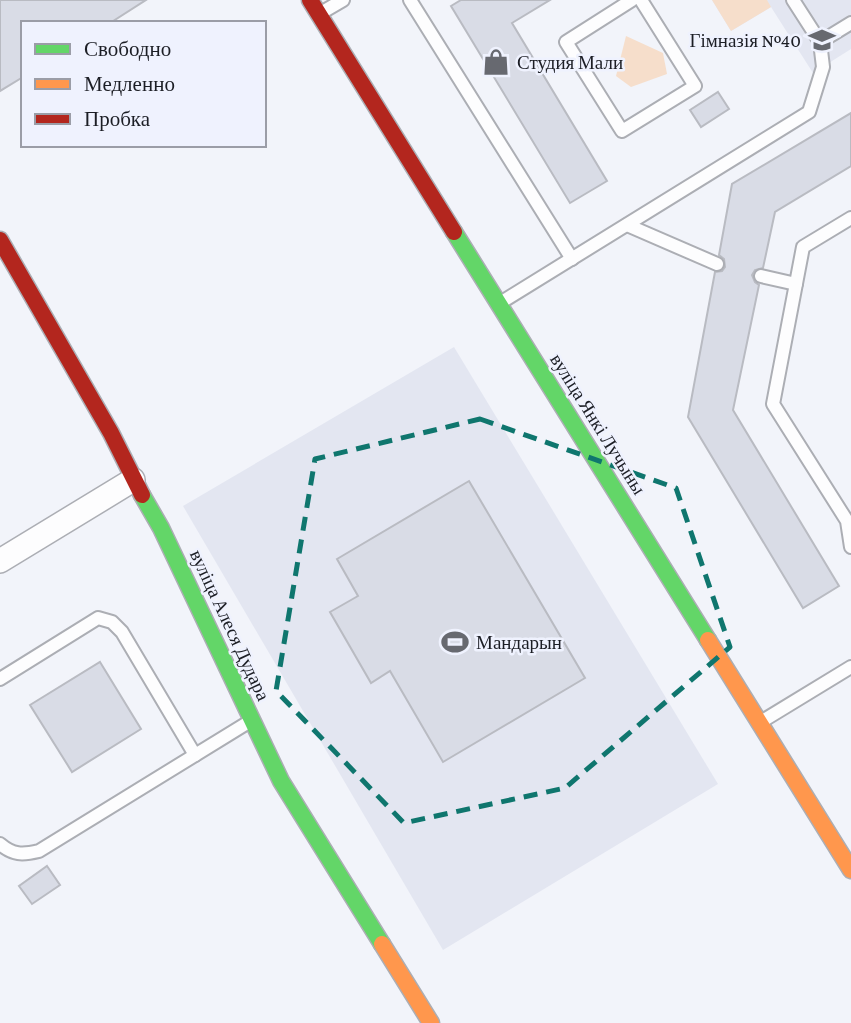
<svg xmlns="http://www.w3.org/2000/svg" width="851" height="1023" font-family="'Crimson Pro',serif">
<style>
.built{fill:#e3e6f1}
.green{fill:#f6decb}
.building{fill:#d9dce6;stroke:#b9bbc2;stroke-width:2}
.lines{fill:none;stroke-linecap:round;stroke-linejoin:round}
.lane-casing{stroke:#acaeb4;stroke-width:16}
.street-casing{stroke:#acaeb4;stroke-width:26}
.fast-casing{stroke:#acaeb4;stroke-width:19}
.slow-casing{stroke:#acaeb4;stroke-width:19}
.jam-casing{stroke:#acaeb4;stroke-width:19}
.lane{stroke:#fdfdfe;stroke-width:12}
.street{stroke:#fdfdfe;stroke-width:23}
.fast{stroke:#63d668;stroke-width:16}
.slow{stroke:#ff974d;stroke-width:16}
.jam{stroke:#b3261e;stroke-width:16}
.marked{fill:none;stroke:#0f766e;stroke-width:5;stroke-dasharray:14 9;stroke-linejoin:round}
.labels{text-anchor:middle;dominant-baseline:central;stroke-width:5;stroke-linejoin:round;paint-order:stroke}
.poi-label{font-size:19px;fill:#1c1e25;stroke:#eff2fe;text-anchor:start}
.street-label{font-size:19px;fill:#1c1e25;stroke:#eff2fe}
</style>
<rect width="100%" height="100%" fill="#f2f4fa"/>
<g class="built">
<path d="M 712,0 L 851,0 L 851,49 L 813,73 L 771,7 L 731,31 Z"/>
<path d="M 454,347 L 718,784 L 443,950 L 183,506 Z"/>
</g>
<g class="green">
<path d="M 712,0 L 767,0 L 771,7 L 731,31 Z"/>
<path d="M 626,36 L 663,53 L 667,74 L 631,87 L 616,76 Z"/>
</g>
<g class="building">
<path d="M 0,0 L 146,0 L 110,23 L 23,23 L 23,77 L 0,91 Z"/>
<path d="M 461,0 L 550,0 L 512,23 L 607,181 L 570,203 L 451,6 Z"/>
<path d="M 718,92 L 729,109 L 701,127 L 690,110 Z"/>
<path d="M 851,113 L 851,166 L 775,212 L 763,268 L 755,270 L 752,275 L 755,282 L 759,285 L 733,410 L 839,586 L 803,608 L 688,417 L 715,272 L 722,271 L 725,267 L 724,259 L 719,255 L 732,184 Z"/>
<path d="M 469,481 L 585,678 L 443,762 L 390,671 L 371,683 L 330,612 L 358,596 L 337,559 Z"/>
<path d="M 100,662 L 141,729 L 72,772 L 30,705 Z"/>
<path d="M 47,866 L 60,885 L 32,904 L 19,886 Z"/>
</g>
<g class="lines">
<defs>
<g id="lane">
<path d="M 410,0 L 572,259"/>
<path d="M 632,0 L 566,42 L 622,131 L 695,86 L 641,0"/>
<path d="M 793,0 L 820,42"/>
<path d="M 319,14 L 343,0"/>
<path d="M 851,218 L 803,247 L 773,404 L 847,521 L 851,547"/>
<path d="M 627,225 L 717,264"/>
<path d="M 761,276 L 796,284"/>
<path d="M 500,303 L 809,112 L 823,67 L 820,42 L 851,23"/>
<path d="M 0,679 L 98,618 L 112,622 L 122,632 L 195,755"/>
<path d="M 759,723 L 851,667"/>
<path d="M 0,844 C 13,855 22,855 39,851 L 252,720"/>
</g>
<path id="street" d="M 0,561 L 133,480"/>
<g id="fast">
<path d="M 454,232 L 708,640"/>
<path d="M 142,495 L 161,528 L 281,781 L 382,944"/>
</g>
<g id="slow">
<path d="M 708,640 L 851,870"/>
<path d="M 382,944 L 431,1023"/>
</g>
<g id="jam">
<path d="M 310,0 L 454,232"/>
<path d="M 0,240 L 111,433 L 142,495"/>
</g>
</defs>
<use href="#lane" class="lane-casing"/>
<use href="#street" class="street-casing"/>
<use href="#fast" class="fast-casing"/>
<use href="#slow" class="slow-casing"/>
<use href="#jam" class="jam-casing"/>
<use href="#lane" class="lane"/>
<use href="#street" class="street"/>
<use href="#fast" class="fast"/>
<use href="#slow" class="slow"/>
<use href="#jam" class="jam"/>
</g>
<path class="marked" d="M 480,419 L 676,488 L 730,647 L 565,788 L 404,823 L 276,691 L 315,459 Z"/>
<defs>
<symbol id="school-bare" viewBox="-9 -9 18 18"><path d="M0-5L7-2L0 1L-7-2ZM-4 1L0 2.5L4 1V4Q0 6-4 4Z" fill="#676970" stroke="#eff2fe" stroke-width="2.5" paint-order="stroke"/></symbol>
<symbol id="shop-bare" viewBox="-9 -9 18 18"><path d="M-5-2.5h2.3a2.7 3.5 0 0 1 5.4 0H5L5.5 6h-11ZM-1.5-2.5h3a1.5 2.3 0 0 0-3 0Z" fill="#676970" stroke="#eff2fe" stroke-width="2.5" paint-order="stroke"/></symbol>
<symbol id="stadium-bare" viewBox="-9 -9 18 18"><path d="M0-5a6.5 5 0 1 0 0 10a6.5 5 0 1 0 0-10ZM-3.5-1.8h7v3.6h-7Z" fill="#676970" stroke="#eff2fe" stroke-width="2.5" paint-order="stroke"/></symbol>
</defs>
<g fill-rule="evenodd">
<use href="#school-bare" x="803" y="21" width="38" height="38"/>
<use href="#shop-bare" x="477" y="43" width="38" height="38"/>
<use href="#stadium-bare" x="436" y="623" width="38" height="38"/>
</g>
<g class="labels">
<g class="poi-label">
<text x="801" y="40" text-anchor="end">Гімназія №40</text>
<text x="517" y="62">Студия Мали</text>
<text x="476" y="642">Мандарын</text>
</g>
<g class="street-label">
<text transform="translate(598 424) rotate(58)">вуліца Янкі Лучыны</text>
<text transform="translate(230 625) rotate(65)">вуліца Алеся Дудара</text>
</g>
</g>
<rect x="21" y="21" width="245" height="126" fill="#eff2fe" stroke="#9b9da7" stroke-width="2"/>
<rect x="35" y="44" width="35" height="10" fill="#63d668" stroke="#9b9da7" stroke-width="2"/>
<text x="84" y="56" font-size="21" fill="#1c1e25">Свободно</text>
<rect x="35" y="79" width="35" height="10" fill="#ff974d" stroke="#9b9da7" stroke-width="2"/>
<text x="84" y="91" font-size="21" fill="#1c1e25">Медленно</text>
<rect x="35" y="114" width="35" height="10" fill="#b3261e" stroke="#9b9da7" stroke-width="2"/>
<text x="84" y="126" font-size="21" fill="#1c1e25">Пробка</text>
</svg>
